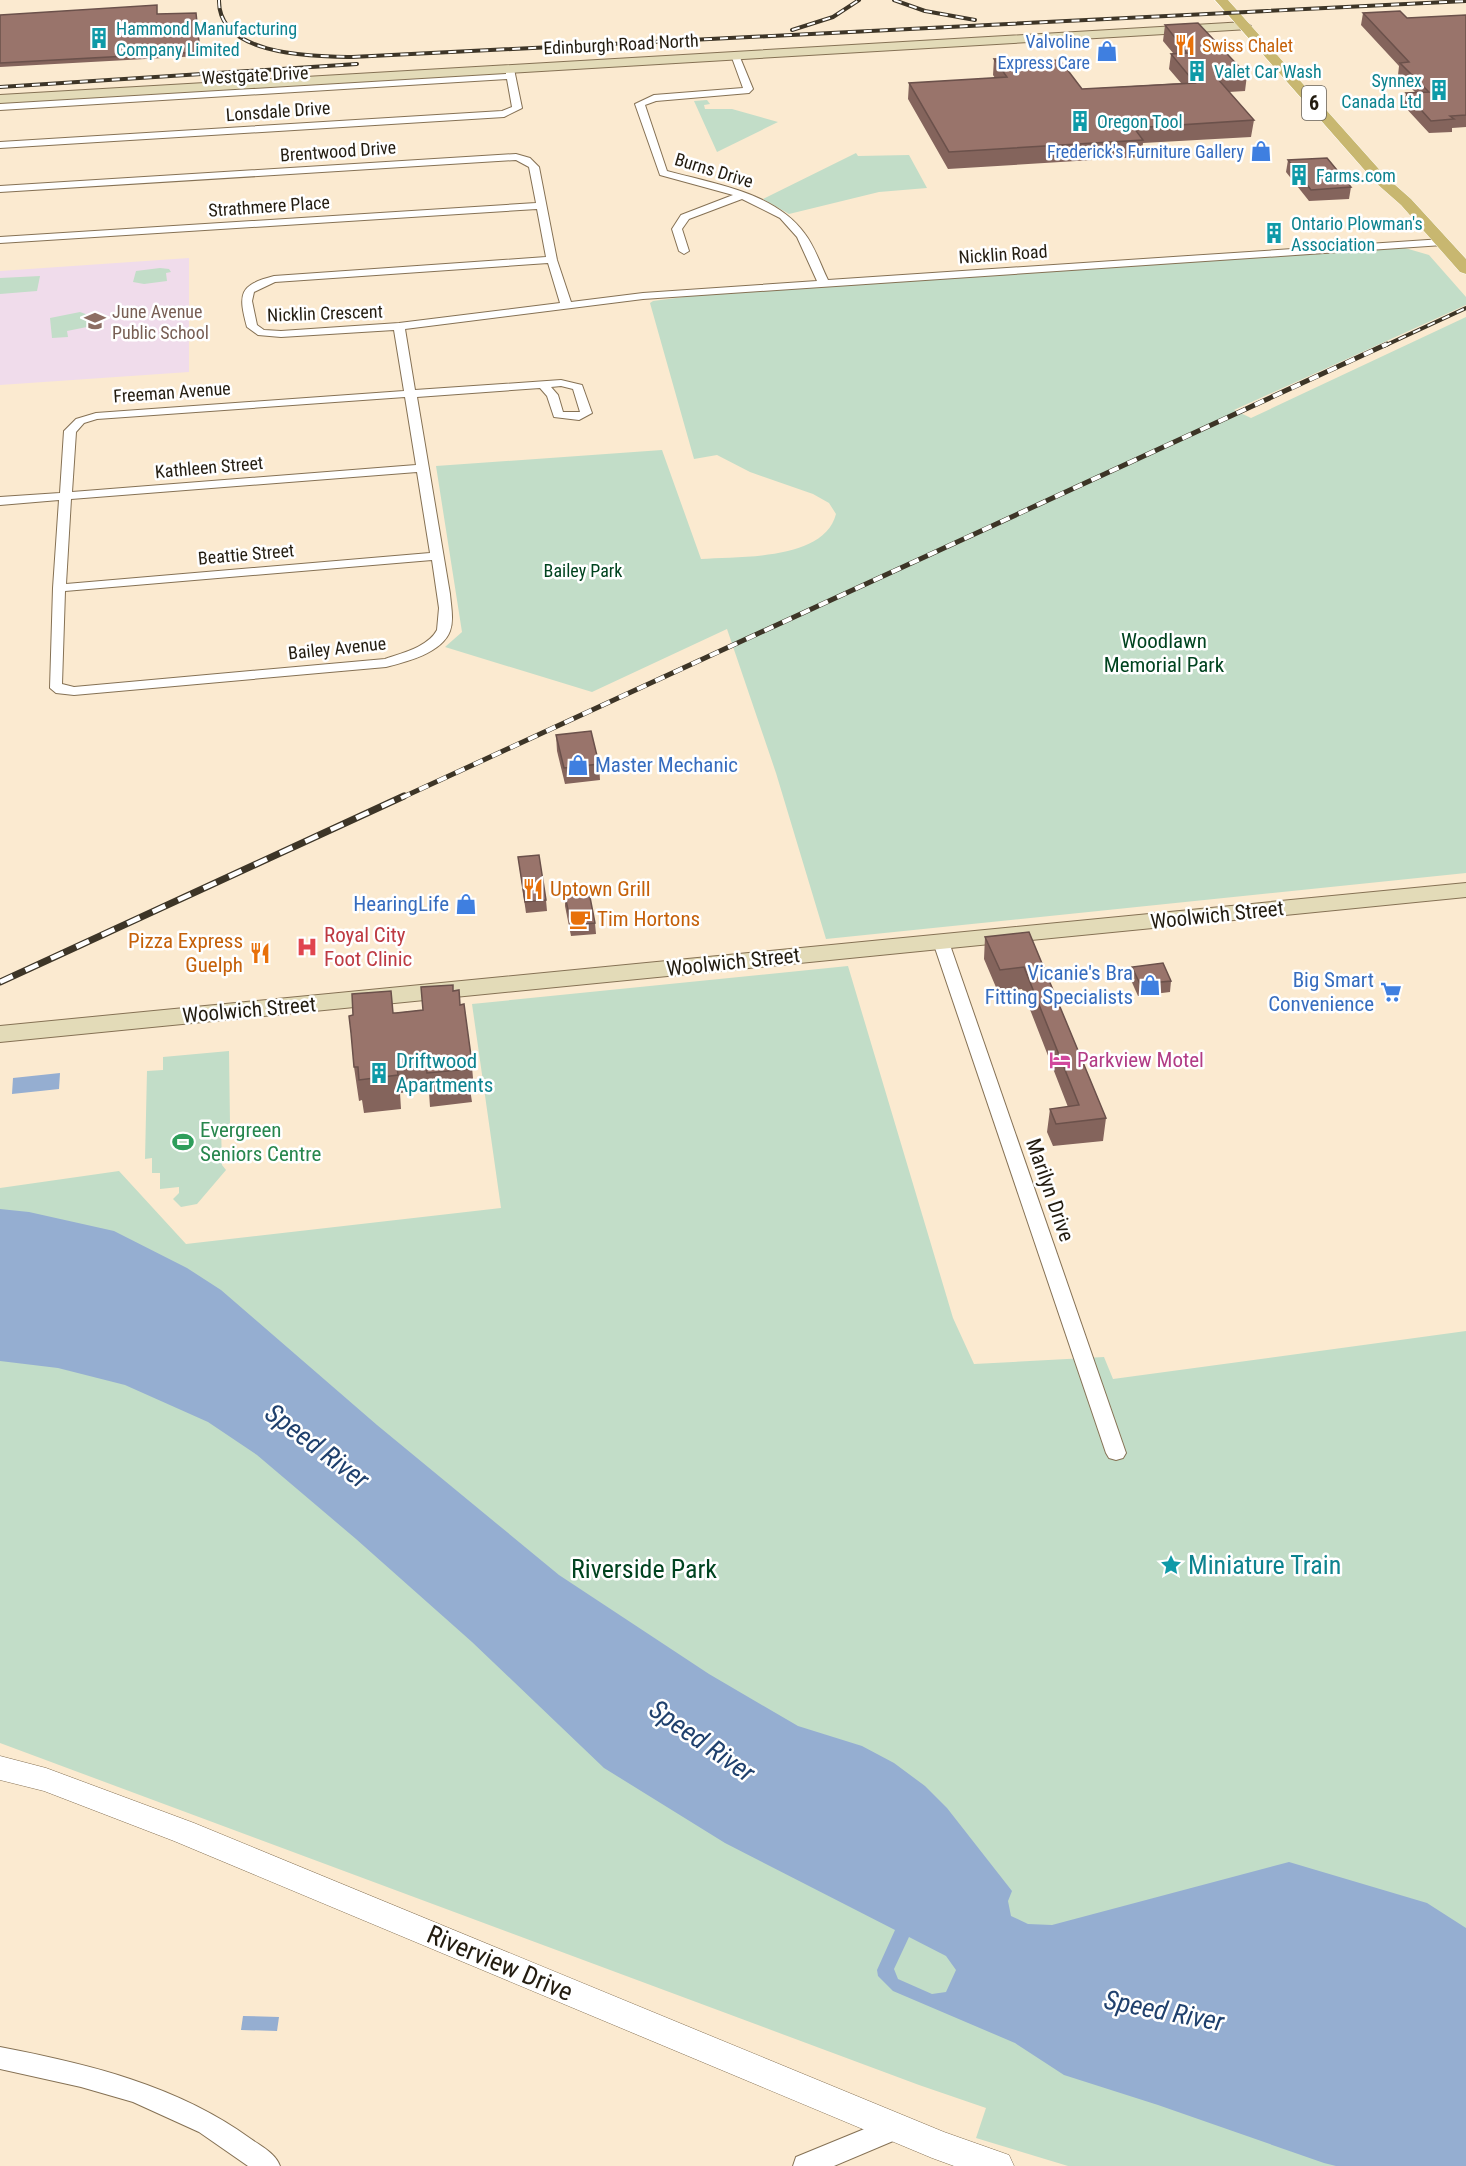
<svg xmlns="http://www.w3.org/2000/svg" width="1466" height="2166" font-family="'Roboto Condensed',sans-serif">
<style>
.education{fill:#f0dceb}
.green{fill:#c2ddc8}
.water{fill:#95aed1;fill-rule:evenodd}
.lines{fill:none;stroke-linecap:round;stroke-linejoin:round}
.minor-casing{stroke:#857154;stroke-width:2}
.tertiary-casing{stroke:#857154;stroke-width:1}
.secondary-casing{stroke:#857154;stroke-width:2}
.primary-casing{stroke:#fff;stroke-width:1}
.minor{fill:#fff;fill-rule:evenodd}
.tertiary{fill:#fff;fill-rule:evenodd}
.secondary{fill:#e3dbb8;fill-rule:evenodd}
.primary{fill:#c8b770;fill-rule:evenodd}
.rail-far2-casing{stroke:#3d3527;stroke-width:4}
.rail-far1-casing{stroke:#3d3527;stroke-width:5}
.rail-casing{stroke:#3d3527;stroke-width:7}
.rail-far2{stroke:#fff;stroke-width:2;stroke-dasharray:8;stroke-linecap:butt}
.rail-far1{stroke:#fff;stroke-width:4;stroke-dasharray:10;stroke-linecap:butt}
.rail{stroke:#fff;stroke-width:4.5;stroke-dasharray:14;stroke-linecap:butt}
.wall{fill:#84645c}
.building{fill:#99746b;stroke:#6b514b;stroke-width:1.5}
.labels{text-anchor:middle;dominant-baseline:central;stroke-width:5;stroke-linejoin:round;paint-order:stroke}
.far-culture-label{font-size:18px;fill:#0d838f;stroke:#fff;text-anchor:start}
.far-shop-label{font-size:18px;fill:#366cbe;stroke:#fff;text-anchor:end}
.far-street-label{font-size:18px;fill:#231c10;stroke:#fff}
.far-food-label{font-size:18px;fill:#c56008;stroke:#fff;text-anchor:start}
.far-education-label{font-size:18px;fill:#785e54;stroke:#fff;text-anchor:start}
.far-park-label{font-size:18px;fill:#00431f;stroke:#fff}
.shield{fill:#fff;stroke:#656058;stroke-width:1.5}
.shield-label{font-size:20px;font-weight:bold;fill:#231c10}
.park-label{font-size:21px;fill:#00431f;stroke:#fff}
.shop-label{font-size:21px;fill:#366cbe;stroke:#fff;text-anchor:end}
.food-label{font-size:21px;fill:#c56008;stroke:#fff;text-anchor:start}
.street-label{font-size:21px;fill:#231c10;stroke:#fff}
.health-label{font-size:21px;fill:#be3a42;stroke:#fff;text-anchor:start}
.hotel-label{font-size:21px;fill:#b23c85;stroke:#fff;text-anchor:start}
.culture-label{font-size:21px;fill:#0d838f;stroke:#fff;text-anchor:start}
.leisure-label{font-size:21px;fill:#27864d;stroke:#fff;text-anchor:start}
.near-culture-label{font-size:26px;fill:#0d838f;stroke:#fff;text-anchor:start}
.near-park-label{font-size:26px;fill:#00431f;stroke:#fff}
.near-street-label{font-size:26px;fill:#231c10;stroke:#fff}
.near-water-label{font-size:27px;font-style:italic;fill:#1f406d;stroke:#fff}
</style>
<rect width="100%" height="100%" fill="#fbead0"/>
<path class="education" d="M 189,258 L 189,372 L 0,385 L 0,271 Z"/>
<g class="green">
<path d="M 707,100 L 710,104 L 704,105 L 705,109 L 732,109 L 778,122 L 717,152 L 694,101 Z"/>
<path d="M 856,153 L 858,156 L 909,155 L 927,188 L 879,192 L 789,214 L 763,199 Z"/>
<path d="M 1405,248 L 1429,255 L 1466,297 L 1466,305 L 1234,410 L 1251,418 L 1466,317 L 1466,873 L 826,939 L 776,773 L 727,629 L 592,692 L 445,647 L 462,632 L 436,466 L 662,450 L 701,559 C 740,556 824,561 836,514 L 829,503 L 813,494 L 750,472 L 717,455 L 694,459 L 650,303 L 653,301 L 707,294 Z"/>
<path d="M 160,268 L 169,269 L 171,272 L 166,273 L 167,281 L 144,284 L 133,282 L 136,271 Z"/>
<path d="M 40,276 L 37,291 L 0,294 L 0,278 Z"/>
<path d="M 80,312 L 91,316 L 92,326 L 67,331 L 68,337 L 52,338 L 50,318 Z"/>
<path d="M 848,966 L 953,1318 L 974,1364 L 1104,1357 L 1113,1379 L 1466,1331 L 1466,2166 L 1068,2166 L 976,2138 L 986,2108 L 919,2085 L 0,1743 L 0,1188 L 119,1171 L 186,1244 L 501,1208 L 472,1004 Z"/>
<path d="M 229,1051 L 230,1124 L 221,1126 L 222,1165 L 226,1170 L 197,1204 L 181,1207 L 173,1199 L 179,1193 L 179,1187 L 160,1189 L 160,1173 L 152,1173 L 152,1158 L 145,1159 L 147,1071 L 163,1070 L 163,1057 Z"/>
</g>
<g class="water">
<path d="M 60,1073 L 59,1089 L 12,1094 L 13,1078 Z"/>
<path d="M 0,1209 L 29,1212 L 114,1231 L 187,1268 L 221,1290 L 377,1425 L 559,1575 L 709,1674 L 798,1726 L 862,1746 L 894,1763 L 925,1786 L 947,1808 L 1012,1891 L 1008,1901 L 1011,1916 L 1028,1924 L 1052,1925 L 1289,1862 L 1427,1903 L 1466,1928 L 1466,2166 L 1336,2166 L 1324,2163 L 1158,2105 L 1064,2075 L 1015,2043 L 893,1991 L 878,1976 L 877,1970 L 895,1930 L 725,1843 L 604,1768 L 472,1642 L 356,1539 L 257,1455 L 208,1422 L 125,1385 L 58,1368 L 0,1361 ZM 909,1937 L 946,1956 L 956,1970 L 946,1992 L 932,1994 L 898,1979 L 894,1969 Z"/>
<path d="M 243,2016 L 279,2017 L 277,2031 L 241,2030 Z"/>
</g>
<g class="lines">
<defs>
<g id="minor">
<path d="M 735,52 L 739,55 L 753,89 L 749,93 L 656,101 L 645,105 L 667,171 C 714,184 775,192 805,234 C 815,247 821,266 828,280 L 1443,239 L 1448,242 L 1443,245 L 643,299 L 405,329 L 415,390 L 561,380 L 582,385 L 592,413 L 579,420 L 554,417 L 547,396 L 540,388 L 417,397 L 450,594 C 451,606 454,620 450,631 C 442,653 406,662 386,667 L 74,695 L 56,693 L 50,688 L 53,588 L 59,500 L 0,505 L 0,497 L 60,493 L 64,431 L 76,419 L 96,413 L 404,391 L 394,330 L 281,337 L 258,335 L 247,327 C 238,294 239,285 274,276 L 546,257 L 537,209 L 0,243 L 0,237 L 536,203 L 529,167 L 516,160 L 0,192 L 0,186 L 516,154 L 530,158 L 539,167 L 557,260 L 571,302 L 643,293 L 817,281 L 797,237 L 780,218 L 742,199 L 689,219 L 682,229 L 689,251 L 684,254 L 679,251 L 672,229 L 681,215 L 733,195 L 660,175 L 635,104 L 654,95 L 743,88 L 731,55 ZM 548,263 L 560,303 L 399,323 L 281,331 L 264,330 L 257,325 L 252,301 L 254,292 L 275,282 ZM 561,386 L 573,389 L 580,412 L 563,412 L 558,395 L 551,387 ZM 405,397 L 416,465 L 72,492 L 76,432 L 84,423 L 97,419 ZM 417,472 L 430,553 L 66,584 L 71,499 ZM 432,560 L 439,608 L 437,630 C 428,647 402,653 385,659 L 74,687 L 62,684 L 65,591 Z"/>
<path d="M 510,66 L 514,69 L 522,108 L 504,117 L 0,148 L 0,142 L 502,111 L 512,107 L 507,79 L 0,110 L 0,104 L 506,74 L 506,69 Z"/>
<path d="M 941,937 L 949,942 L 1126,1453 L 1123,1458 L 1116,1460 L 1109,1458 L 1106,1453 L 933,942 Z"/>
<path d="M 0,2047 C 88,2064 177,2085 251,2139 C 262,2147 275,2153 280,2166 L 248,2166 L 199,2132 L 133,2102 L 81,2087 L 0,2069 Z"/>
<path d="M 896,2116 L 905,2120 L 908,2128 L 905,2136 L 834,2166 L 793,2166 L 796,2157 Z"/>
</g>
<path id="tertiary" d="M 0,1756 L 46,1768 L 194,1823 L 944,2132 L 1009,2155 L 1014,2166 L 954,2166 L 932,2158 L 174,1841 L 44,1791 L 0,1780 Z"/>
<g id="secondary">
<path d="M 1245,22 L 1251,26 L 1249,29 L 0,103 L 0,95 Z"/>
<path d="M 1466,883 L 1466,897 L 0,1042 L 0,1026 Z"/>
</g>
<path id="primary" d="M 1215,0 L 1228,0 L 1386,177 L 1411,199 L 1466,259 L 1466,274 L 1460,272 L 1401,205 L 1376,183 Z"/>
</defs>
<use href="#minor" class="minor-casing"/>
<use href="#tertiary" class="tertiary-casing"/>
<use href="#secondary" class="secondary-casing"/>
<use href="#primary" class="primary-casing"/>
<use href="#minor" class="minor"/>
<use href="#tertiary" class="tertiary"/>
<use href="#secondary" class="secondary"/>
<use href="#primary" class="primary"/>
<defs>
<g id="rail-far2">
<path d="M 219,0 C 218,56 312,56 352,57 L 1466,1"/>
<path d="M 894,0 L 925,11 L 975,20"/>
<path d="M 792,30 L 833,17 L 859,0"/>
<path d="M 0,87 L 357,64"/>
<path d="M 1384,346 L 1466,308"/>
</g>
<path id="rail-far1" d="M 401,798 L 1387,344"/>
<path id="rail" d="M 0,982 L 404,796"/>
</defs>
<use href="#rail-far2" class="rail-far2-casing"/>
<use href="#rail-far1" class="rail-far1-casing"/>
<use href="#rail" class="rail-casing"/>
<use href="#rail-far2" class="rail-far2"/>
<use href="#rail-far1" class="rail-far1"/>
<use href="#rail" class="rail"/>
</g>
<g class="wall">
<path d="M 196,13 L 200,56 L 0,67 L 0,15 L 158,14 Z"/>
<path d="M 1363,13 L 1407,18 L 1466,15 L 1466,127 L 1452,128 L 1452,132 L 1429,133 L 1404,106 L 1406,93 L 1416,93 L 1398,75 L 1399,66 L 1361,25 Z"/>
<path d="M 1165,25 L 1247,75 L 1245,91 L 1229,92 L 1254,120 L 1251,137 L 1143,143 L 1141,157 L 948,169 L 908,99 L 909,83 L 995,78 L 993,75 L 994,59 L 1020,62 L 1082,89 L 1181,83 L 1169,69 L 1171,54 L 1173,53 L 1163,41 Z"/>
<path d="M 1288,160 L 1351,187 L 1349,199 L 1309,201 L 1286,172 Z"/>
<path d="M 556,735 L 599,764 L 600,780 L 565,784 L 557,751 Z"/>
<path d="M 518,857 L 546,900 L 547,911 L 526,913 Z"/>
<path d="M 565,895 L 595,923 L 596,934 L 571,936 L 565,906 Z"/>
<path d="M 1029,932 L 1106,1118 L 1103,1141 L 1053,1146 L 1047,1132 L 1050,1109 L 1068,1107 L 1022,989 L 998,992 L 984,959 L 985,937 Z"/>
<path d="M 1132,967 L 1171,981 L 1170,992 L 1138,996 L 1130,978 Z"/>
<path d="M 453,991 L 460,1005 L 471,1056 L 474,1089 L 470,1089 L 472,1102 L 430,1107 L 429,1092 L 426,1090 L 400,1093 L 401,1109 L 364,1113 L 362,1100 L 359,1101 L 354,1067 L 393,1013 L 423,1010 Z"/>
</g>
<g class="building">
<path d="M 157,5 L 157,14 L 196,13 L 200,52 L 0,63 L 0,15 Z"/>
<path d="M 1400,11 L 1407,18 L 1466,15 L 1466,115 L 1450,116 L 1454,119 L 1431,121 L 1406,93 L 1429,92 L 1400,63 L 1409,62 L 1363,13 Z"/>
<path d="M 1198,23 L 1247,75 L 1216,77 L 1254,120 L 1134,128 L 1143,140 L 949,152 L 909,83 L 1007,77 L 994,59 L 1017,58 L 1020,62 L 1060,60 L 1082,89 L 1195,83 L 1171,54 L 1187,53 L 1165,25 Z"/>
<path d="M 1327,158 L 1351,187 L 1311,190 L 1288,160 Z"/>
<path d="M 591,731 L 599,764 L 564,768 L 556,735 Z"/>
<path d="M 539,855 L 546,900 L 525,902 L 518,857 Z"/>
<path d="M 589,892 L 595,923 L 571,925 L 565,895 Z"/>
<path d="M 1029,932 L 1106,1118 L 1056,1124 L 1050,1109 L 1079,1105 L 1024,967 L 1000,970 L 985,937 Z"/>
<path d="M 1163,963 L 1171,981 L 1140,984 L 1132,967 Z"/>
<path d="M 453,985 L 453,991 L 459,990 L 460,1005 L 464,1004 L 471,1056 L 467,1056 L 469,1069 L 427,1073 L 425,1059 L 422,1057 L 396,1060 L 398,1075 L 359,1080 L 358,1067 L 354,1067 L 351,1033 L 349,1016 L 353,1015 L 352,994 L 391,991 L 393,1013 L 396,1013 L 423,1010 L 421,987 Z"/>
</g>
<defs>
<symbol id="building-bare" viewBox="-9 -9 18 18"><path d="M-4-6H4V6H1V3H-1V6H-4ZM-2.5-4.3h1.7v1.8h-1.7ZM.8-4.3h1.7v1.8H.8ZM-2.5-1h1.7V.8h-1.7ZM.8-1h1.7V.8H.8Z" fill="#0f9aa8" stroke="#fff" stroke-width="2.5" paint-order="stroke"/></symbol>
<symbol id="restaurant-bare" viewBox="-9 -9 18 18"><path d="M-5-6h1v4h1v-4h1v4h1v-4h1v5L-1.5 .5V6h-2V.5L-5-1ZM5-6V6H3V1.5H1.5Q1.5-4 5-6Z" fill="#e8710a" stroke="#fff" stroke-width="2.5" paint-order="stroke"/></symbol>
<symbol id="shop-bare" viewBox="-9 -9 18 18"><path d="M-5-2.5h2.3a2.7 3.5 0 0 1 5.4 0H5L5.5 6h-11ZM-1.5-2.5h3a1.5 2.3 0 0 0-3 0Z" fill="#3f7fe0" stroke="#fff" stroke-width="2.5" paint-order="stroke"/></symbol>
<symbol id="school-bare" viewBox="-9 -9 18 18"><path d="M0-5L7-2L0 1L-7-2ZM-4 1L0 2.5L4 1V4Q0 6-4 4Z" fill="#8d6e63" stroke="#fff" stroke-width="2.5" paint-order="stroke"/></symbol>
<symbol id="cafe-bare" viewBox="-9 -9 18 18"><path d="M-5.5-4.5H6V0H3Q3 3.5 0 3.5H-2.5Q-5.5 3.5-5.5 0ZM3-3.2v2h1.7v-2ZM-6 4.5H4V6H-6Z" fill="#e8710a" stroke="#fff" stroke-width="2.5" paint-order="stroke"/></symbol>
<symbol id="hospital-bare" viewBox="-9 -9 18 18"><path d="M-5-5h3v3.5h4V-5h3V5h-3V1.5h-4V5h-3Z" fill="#e0444e" stroke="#fff" stroke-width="2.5" paint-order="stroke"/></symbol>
<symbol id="supermarket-bare" viewBox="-9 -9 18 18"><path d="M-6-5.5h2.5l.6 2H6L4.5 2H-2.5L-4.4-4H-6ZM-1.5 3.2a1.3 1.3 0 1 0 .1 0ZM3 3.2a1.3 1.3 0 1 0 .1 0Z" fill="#3f7fe0" stroke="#fff" stroke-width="2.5" paint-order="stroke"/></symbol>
<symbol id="hotel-bare" viewBox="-9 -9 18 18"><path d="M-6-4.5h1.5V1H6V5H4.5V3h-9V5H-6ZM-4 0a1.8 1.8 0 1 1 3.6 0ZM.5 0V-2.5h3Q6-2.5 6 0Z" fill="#d1479c" stroke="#fff" stroke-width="2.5" paint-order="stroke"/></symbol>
<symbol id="stadium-bare" viewBox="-9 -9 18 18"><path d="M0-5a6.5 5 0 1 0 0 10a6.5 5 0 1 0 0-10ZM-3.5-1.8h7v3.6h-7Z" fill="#2e9e5b" stroke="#fff" stroke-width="2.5" paint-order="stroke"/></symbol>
<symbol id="sight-bare" viewBox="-9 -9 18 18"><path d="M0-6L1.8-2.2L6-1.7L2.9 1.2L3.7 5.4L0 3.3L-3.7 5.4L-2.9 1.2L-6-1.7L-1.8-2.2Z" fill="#0f9aa8" stroke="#fff" stroke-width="2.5" paint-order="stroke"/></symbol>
</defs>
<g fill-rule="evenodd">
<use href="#building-bare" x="84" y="23" width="30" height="30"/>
<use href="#restaurant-bare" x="1170" y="30" width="30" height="30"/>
<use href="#shop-bare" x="1092" y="36" width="30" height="30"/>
<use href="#building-bare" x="1182" y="56" width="30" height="30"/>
<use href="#building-bare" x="1424" y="75" width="30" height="30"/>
<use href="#building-bare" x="1065" y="106" width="30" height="30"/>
<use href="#shop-bare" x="1246" y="136" width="30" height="30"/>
<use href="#building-bare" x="1284" y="160" width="30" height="30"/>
<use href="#building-bare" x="1259" y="218" width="30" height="30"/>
<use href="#school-bare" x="80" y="306" width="30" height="30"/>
<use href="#shop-bare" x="563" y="750" width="30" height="30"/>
<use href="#restaurant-bare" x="518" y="874" width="30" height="30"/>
<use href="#shop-bare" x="451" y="889" width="30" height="30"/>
<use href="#cafe-bare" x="565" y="904" width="30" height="30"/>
<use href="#hospital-bare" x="292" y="932" width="30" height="30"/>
<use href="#restaurant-bare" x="245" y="938" width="30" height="30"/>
<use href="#shop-bare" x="1135" y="970" width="30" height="30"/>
<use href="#supermarket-bare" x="1376" y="977" width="30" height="30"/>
<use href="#hotel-bare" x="1045" y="1045" width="30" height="30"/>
<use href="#building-bare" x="364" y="1058" width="30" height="30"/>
<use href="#stadium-bare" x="168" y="1127" width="30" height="30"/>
<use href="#sight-bare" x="1156" y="1550" width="30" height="30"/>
</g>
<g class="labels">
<g class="far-culture-label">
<text x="116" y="28">Hammond Manufacturing<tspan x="116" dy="21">Company Limited</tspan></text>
<text x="1214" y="71">Valet Car Wash</text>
<text x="1422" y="80" text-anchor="end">Synnex<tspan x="1422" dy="21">Canada Ltd</tspan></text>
<text x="1097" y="121">Oregon Tool</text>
<text x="1316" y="175">Farms.com</text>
<text x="1291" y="223">Ontario Plowman's<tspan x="1291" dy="21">Association</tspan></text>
</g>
<g class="far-shop-label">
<text x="1090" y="41">Valvoline<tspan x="1090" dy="21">Express Care</tspan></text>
<text x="1244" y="151">Frederick's Furniture Gallery</text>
</g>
<g class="far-street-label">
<text transform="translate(621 44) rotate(-3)">Edinburgh Road North</text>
<text transform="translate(255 75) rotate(-3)">Westgate Drive</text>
<text transform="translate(278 111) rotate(-4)">Lonsdale Drive</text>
<text transform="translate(338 151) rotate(-4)">Brentwood Drive</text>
<text transform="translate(714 170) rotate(17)">Burns Drive</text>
<text transform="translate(269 206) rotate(-4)">Strathmere Place</text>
<text transform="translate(1003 254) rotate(-4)">Nicklin Road</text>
<text transform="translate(325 313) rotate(-2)">Nicklin Crescent</text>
<text transform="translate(172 392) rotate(-4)">Freeman Avenue</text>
<text transform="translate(209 467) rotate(-5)">Kathleen Street</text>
<text transform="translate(246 554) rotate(-5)">Beattie Street</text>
<text transform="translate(337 648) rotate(-6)">Bailey Avenue</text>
</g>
<g class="far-food-label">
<text x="1202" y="45">Swiss Chalet</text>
</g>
<g class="far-education-label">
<text x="112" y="311">June Avenue<tspan x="112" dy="21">Public School</tspan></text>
</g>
<g class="far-park-label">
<text x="583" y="570">Bailey Park</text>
</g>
<rect class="shield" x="1302" y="86" width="24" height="34" rx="4.5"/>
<g class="shield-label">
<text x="1314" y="103">6</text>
</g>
<g class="park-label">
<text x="1164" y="641">Woodlawn<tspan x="1164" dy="24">Memorial Park</tspan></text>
</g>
<g class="shop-label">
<text x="595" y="765" text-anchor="start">Master Mechanic</text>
<text x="449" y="904">HearingLife</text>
<text x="1133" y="973">Vicanie's Bra<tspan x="1133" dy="24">Fitting Specialists</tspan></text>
<text x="1374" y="980">Big Smart<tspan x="1374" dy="24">Convenience</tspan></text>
</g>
<g class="food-label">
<text x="550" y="889">Uptown Grill</text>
<text x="597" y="919">Tim Hortons</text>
<text x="243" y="941" text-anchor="end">Pizza Express<tspan x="243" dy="24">Guelph</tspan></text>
</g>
<g class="street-label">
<text transform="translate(1217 915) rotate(-6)">Woolwich Street</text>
<text transform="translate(733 962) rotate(-6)">Woolwich Street</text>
<text transform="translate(249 1010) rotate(-5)">Woolwich Street</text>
<text transform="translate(1050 1190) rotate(71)">Marilyn Drive</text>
</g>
<g class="health-label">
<text x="324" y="935">Royal City<tspan x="324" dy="24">Foot Clinic</tspan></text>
</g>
<g class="hotel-label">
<text x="1077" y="1060">Parkview Motel</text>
</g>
<g class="culture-label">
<text x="396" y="1061">Driftwood<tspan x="396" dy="24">Apartments</tspan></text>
</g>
<g class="leisure-label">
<text x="200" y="1130">Evergreen<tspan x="200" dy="24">Seniors Centre</tspan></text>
</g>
<g class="near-culture-label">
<text x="1188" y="1565">Miniature Train</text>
</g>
<g class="near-park-label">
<text x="644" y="1569">Riverside Park</text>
</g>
<g class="near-street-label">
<text transform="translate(500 1963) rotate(23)">Riverview Drive</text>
</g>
<g class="near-water-label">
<text transform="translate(317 1446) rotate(37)">Speed River</text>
<text transform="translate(702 1741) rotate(35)">Speed River</text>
<text transform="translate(1164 2011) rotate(11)">Speed River</text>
</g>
</g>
</svg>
